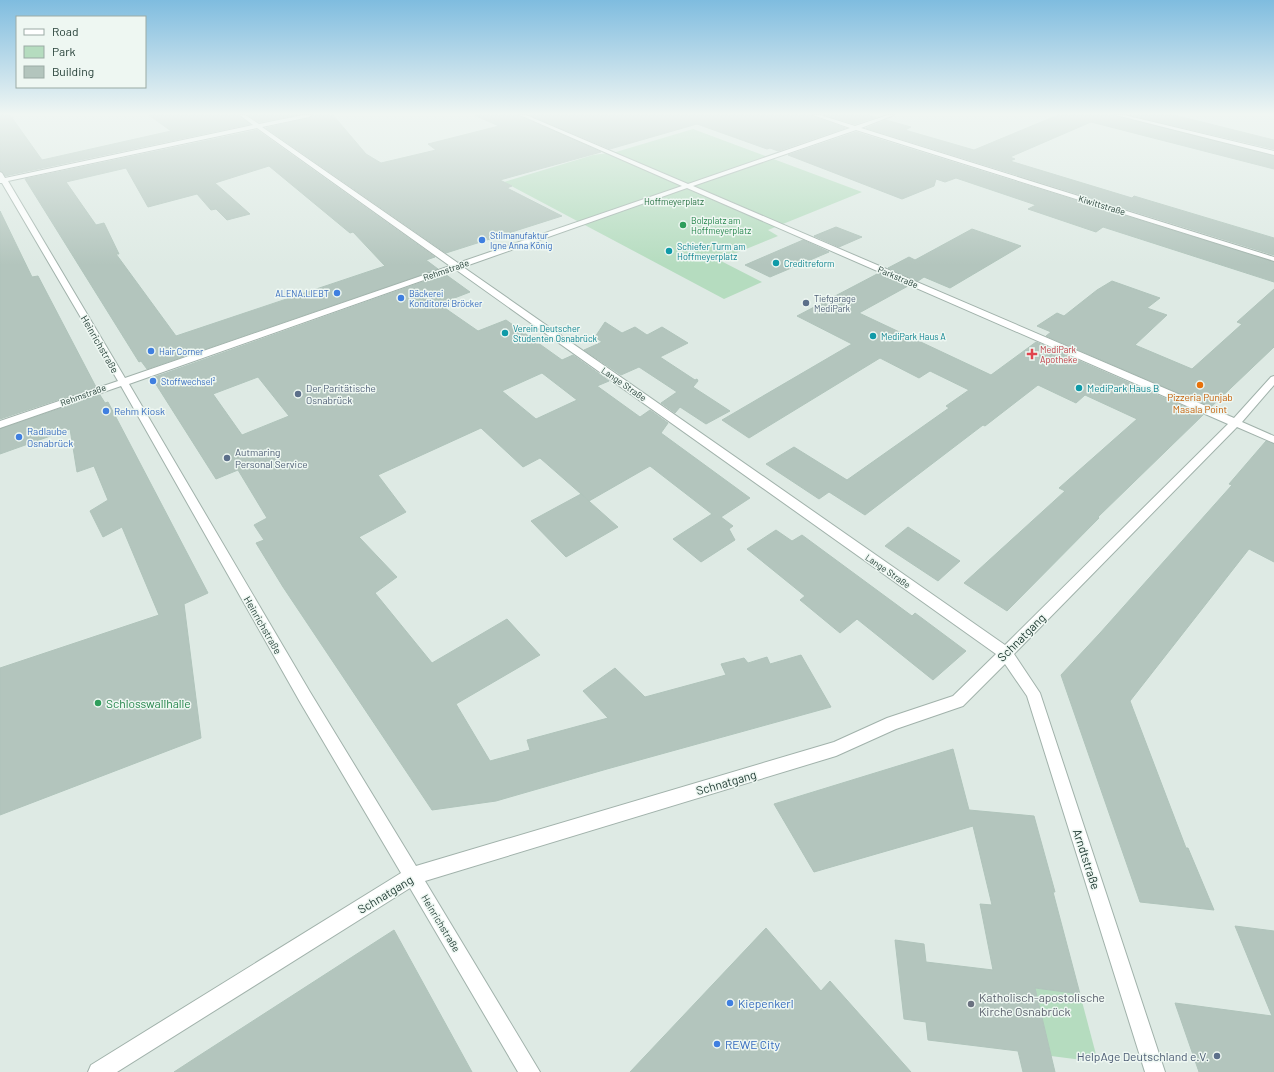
<svg xmlns="http://www.w3.org/2000/svg" width="1274" height="1072" font-family="Barlow,sans-serif">
<style>
.green{fill:#b5dcbf}
.building{fill:#b3c5bd;stroke:#b0c4bb;fill-rule:evenodd}
.lines{fill:none;stroke-linecap:round;stroke-linejoin:round}
.street-casing{stroke:#a1b2ab;stroke-width:2}
.street{fill:#fff;fill-rule:evenodd}
.leisure-dot{fill:#2e9e5b;stroke:#eef7f2;stroke-width:1.5}
.shop-dot{fill:#3f7fe0;stroke:#eef7f2;stroke-width:1.5}
.culture-dot{fill:#0f9aa8;stroke:#eef7f2;stroke-width:1.5}
.service-dot{fill:#5c6f8a;stroke:#eef7f2;stroke-width:1.5}
.health-dot{fill:#e0444e;stroke:#eef7f2;stroke-width:1.5}
.food-dot{fill:#e8710a;stroke:#eef7f2;stroke-width:1.5}
.worship-dot{fill:#6b7280;stroke:#eef7f2;stroke-width:1.5}
.labels{text-anchor:middle;dominant-baseline:central;stroke-width:3;stroke-linejoin:round;paint-order:stroke}
.far-park-label{font-size:9px;fill:#287244;stroke:#eef7f2}
.far-street-label{font-size:9px;fill:#1f3a32;stroke:#eef7f2}
.far-leisure-label{font-size:9px;fill:#27864d;stroke:#eef7f2;text-anchor:start}
.far-shop-label{font-size:9px;fill:#366cbe;stroke:#eef7f2;text-anchor:start}
.far-culture-label{font-size:9px;fill:#0d838f;stroke:#eef7f2;text-anchor:start}
.far-service-label{font-size:9px;fill:#4e5e75;stroke:#eef7f2;text-anchor:start}
.far-health-label{font-size:9px;fill:#be3a42;stroke:#eef7f2;text-anchor:start}
.street-label{font-size:10px;fill:#1f3a32;stroke:#eef7f2}
.service-label{font-size:10px;fill:#4e5e75;stroke:#eef7f2;text-anchor:start}
.culture-label{font-size:10px;fill:#0d838f;stroke:#eef7f2;text-anchor:start}
.food-label{font-size:10px;fill:#c56008;stroke:#eef7f2}
.shop-label{font-size:10px;fill:#366cbe;stroke:#eef7f2;text-anchor:start}
.near-street-label{font-size:12px;fill:#1f3a32;stroke:#eef7f2}
.near-leisure-label{font-size:12px;fill:#27864d;stroke:#eef7f2;text-anchor:start}
.near-worship-label{font-size:12px;fill:#5b616d;stroke:#eef7f2;text-anchor:start}
.near-shop-label{font-size:12px;fill:#366cbe;stroke:#eef7f2;text-anchor:start}
.near-service-label{font-size:12px;fill:#4e5e75;stroke:#eef7f2;text-anchor:end}
</style>
<rect width="100%" height="100%" fill="#deeae4"/>
<g class="green">
<path d="M 693,129 L 862,192 L 768,230 L 778,236 L 719,260 L 762,282 L 724,299 L 504,182 L 593,155 L 616,152 Z"/>
<path d="M 1035,988 L 1080,994 L 1098,1062 L 1051,1056 Z"/>
</g>
<g class="building">
<path d="M 0,115 L 10,115 L 42,160 L 171,131 L 149,115 L 239,115 L 250,124 L 5,176 L 0,171 Z"/>
<path d="M 247,115 L 297,115 L 259,122 Z"/>
<path d="M 312,115 L 333,115 L 366,154 L 381,163 L 436,150 L 428,144 L 499,126 L 474,115 L 519,115 L 519,116 L 601,152 L 500,180 L 512,186 L 507,188 L 562,216 L 446,253 L 266,128 L 309,118 Z"/>
<path d="M 529,115 L 812,115 L 812,116 L 845,128 L 778,151 L 770,148 L 767,149 L 697,124 L 610,149 Z"/>
<path d="M 824,115 L 868,115 L 876,117 L 855,124 Z"/>
<path d="M 1058,115 L 1115,115 L 1116,116 L 1274,156 L 1274,169 L 1091,122 L 1010,157 L 1015,159 L 1010,161 L 1132,198 L 1134,196 L 1274,238 L 1274,255 L 866,128 L 886,120 L 911,127 L 905,130 L 974,150 Z"/>
<path d="M 1129,115 L 1174,115 L 1274,140 L 1274,149 Z"/>
<path d="M 257,130 L 435,257 L 426,260 L 438,269 L 147,369 L 141,361 L 139,362 L 25,179 ZM 269,166 L 350,233 L 353,232 L 385,266 L 176,336 L 116,254 L 119,254 L 104,223 L 96,225 L 66,182 L 126,168 L 148,207 L 197,194 L 211,210 L 216,209 L 227,220 L 250,214 L 215,183 Z"/>
<path d="M 856,132 L 1274,262 L 1274,282 L 1103,227 L 1096,232 L 1028,209 L 1036,205 L 956,178 L 945,182 L 936,179 L 934,186 L 902,199 L 788,155 Z"/>
<path d="M 0,211 L 32,277 L 38,276 L 96,387 L 0,419 Z"/>
<path d="M 836,227 L 862,237 L 839,247 L 814,236 Z"/>
<path d="M 972,229 L 1021,246 L 950,288 L 924,277 L 918,281 L 888,268 L 909,257 L 915,260 Z"/>
<path d="M 803,240 L 829,252 L 770,277 L 745,265 Z"/>
<path d="M 879,273 L 908,286 L 859,313 L 991,375 L 1036,342 L 1203,415 L 1098,517 L 1099,518 L 1007,611 L 964,583 L 1065,491 L 1059,488 L 1137,419 L 1085,395 L 1076,403 L 1038,385 L 985,426 L 983,425 L 865,515 L 829,492 L 819,499 L 766,464 L 794,447 L 847,480 L 949,408 L 946,406 L 969,390 L 930,371 L 919,378 L 880,358 L 749,438 L 722,420 L 852,344 L 797,316 Z"/>
<path d="M 445,274 L 470,292 L 439,304 L 478,331 L 506,320 L 562,360 L 573,355 L 609,381 L 597,386 L 640,417 L 650,410 L 668,423 L 661,433 L 750,498 L 721,517 L 733,526 L 729,529 L 735,540 L 701,562 L 673,539 L 712,514 L 650,466 L 589,501 L 540,458 L 523,467 L 481,428 L 378,475 L 406,512 L 359,537 L 397,577 L 375,593 L 432,663 L 507,619 L 540,655 L 456,704 L 490,761 L 530,750 L 527,740 L 608,718 L 583,691 L 615,668 L 645,697 L 726,675 L 721,664 L 744,658 L 748,663 L 767,657 L 770,664 L 801,655 L 831,707 L 607,769 L 496,801 L 432,810 L 283,587 L 256,543 L 264,540 L 254,525 L 267,518 L 238,470 L 216,479 L 152,378 ZM 542,373 L 577,400 L 536,419 L 502,391 ZM 258,377 L 289,416 L 242,435 L 213,394 Z"/>
<path d="M 1112,281 L 1160,298 L 1147,308 L 1167,315 L 1135,345 L 1192,369 L 1242,324 L 1237,322 L 1274,289 L 1274,347 L 1211,407 L 1046,336 L 1051,332 L 1037,326 L 1057,313 L 1064,316 L 1097,290 Z"/>
<path d="M 605,322 L 622,333 L 635,327 L 647,335 L 662,327 L 688,343 L 660,357 L 695,380 L 697,379 L 698,381 L 693,387 L 730,411 L 706,424 L 680,407 L 675,413 L 661,403 L 677,392 L 639,367 L 621,375 L 584,350 L 602,342 L 595,337 Z"/>
<path d="M 100,395 L 105,403 L 108,402 L 208,593 L 184,604 L 201,738 L 0,815 L 0,668 L 159,615 L 122,527 L 103,537 L 90,511 L 108,500 L 94,466 L 77,472 L 70,429 L 0,454 L 0,429 Z"/>
<path d="M 1266,441 L 1274,444 L 1274,562 L 1249,549 L 1130,701 L 1186,848 L 1188,848 L 1214,910 L 1140,902 L 1061,675 L 1100,633 L 1232,485 L 1229,484 Z"/>
<path d="M 581,494 L 618,527 L 566,557 L 531,521 Z"/>
<path d="M 908,527 L 960,561 L 938,581 L 885,546 Z"/>
<path d="M 776,530 L 792,541 L 802,535 L 912,616 L 915,613 L 966,651 L 933,680 L 857,619 L 840,633 L 800,600 L 805,596 L 747,549 Z"/>
<path d="M 953,749 L 969,810 L 1034,816 L 1055,892 L 1053,892 L 1080,994 L 1035,988 L 1055,1072 L 1023,1072 L 1018,1051 L 928,1040 L 926,1022 L 904,1019 L 895,940 L 924,944 L 926,962 L 993,970 L 980,904 L 992,905 L 973,826 L 814,872 L 774,804 Z"/>
<path d="M 1235,926 L 1274,931 L 1274,1072 L 1199,1072 L 1175,1003 L 1272,1016 Z"/>
<path d="M 766,928 L 821,991 L 830,981 L 911,1072 L 630,1072 Z"/>
<path d="M 394,930 L 472,1072 L 174,1072 L 197,1057 Z"/>
</g>
<g class="lines">
<defs>
<g id="street">
<path d="M 240,115 L 245,115 L 259,124 L 303,115 L 311,115 L 309,117 L 262,127 L 458,263 L 682,186 L 520,115 L 526,115 L 688,184 L 850,128 L 813,115 L 820,115 L 855,126 L 888,115 L 894,115 L 861,128 L 1274,257 L 1274,261 L 856,130 L 693,186 L 1234,418 L 1271,377 L 1274,376 L 1274,385 L 1242,422 L 1274,436 L 1274,443 L 1237,427 L 1014,654 L 1040,693 L 1165,1072 L 1145,1072 L 1027,696 L 1005,664 L 963,706 L 896,729 L 836,756 L 425,881 L 540,1072 L 518,1072 L 410,888 L 117,1072 L 88,1072 L 91,1065 L 401,873 L 300,702 L 121,386 L 0,428 L 0,421 L 118,381 L 2,183 L 0,183 L 0,172 L 2,173 L 5,178 L 253,125 ZM 257,128 L 450,266 L 125,378 L 8,181 ZM 687,188 L 1228,424 L 1005,645 L 463,267 ZM 455,269 L 996,654 L 953,696 L 887,718 L 834,742 L 416,866 L 310,692 L 129,384 Z"/>
<path d="M 1116,115 L 1124,115 L 1274,151 L 1274,155 Z"/>
</g>
</defs>
<use href="#street" class="street-casing"/>
<use href="#street" class="street"/>
</g>
<linearGradient id="sky" x2="0" y2="1"><stop stop-color="#7fbcdf"/><stop offset="0.43" stop-color="#f0f6f3"/><stop offset="1" stop-color="#f0f6f3" stop-opacity="0"/></linearGradient>
<rect width="1274" height="265" fill="url(#sky)"/>
<g class="leisure-dot">
<circle cx="683" cy="225" r="4"/>
<circle cx="98" cy="703" r="4"/>
</g>
<g class="shop-dot">
<circle cx="482" cy="240" r="4"/>
<circle cx="337" cy="293" r="4"/>
<circle cx="401" cy="298" r="4"/>
<circle cx="151" cy="351" r="4"/>
<circle cx="153" cy="381" r="4"/>
<circle cx="106" cy="411" r="4"/>
<circle cx="19" cy="437" r="4"/>
<circle cx="730" cy="1003" r="4"/>
<circle cx="717" cy="1044" r="4"/>
</g>
<g class="culture-dot">
<circle cx="669" cy="251" r="4"/>
<circle cx="776" cy="263" r="4"/>
<circle cx="505" cy="333" r="4"/>
<circle cx="873" cy="336" r="4"/>
<circle cx="1079" cy="388" r="4"/>
</g>
<g class="service-dot">
<circle cx="806" cy="303" r="4"/>
<circle cx="298" cy="394" r="4"/>
<circle cx="227" cy="458" r="4"/>
<circle cx="1217" cy="1056" r="4"/>
</g>
<path class="health-dot" d="M1030 348h4v4h4v4h-4v4h-4v-4h-4v-4h4z"/>
<circle class="food-dot" cx="1200" cy="385" r="4"/>
<circle class="worship-dot" cx="971" cy="1004" r="4"/>
<g class="labels">
<g class="far-park-label">
<text x="674" y="201">Hoffmeyerplatz</text>
</g>
<g class="far-street-label">
<text transform="translate(1102 205) rotate(17)">Kiwittstraße</text>
<text transform="translate(446 270) rotate(-19)">Rehmstraße</text>
<text transform="translate(898 277) rotate(23)">Parkstraße</text>
<text transform="translate(624 384) rotate(35)">Lange Straße</text>
<text transform="translate(83 395) rotate(-20)">Rehmstraße</text>
<text transform="translate(888 571) rotate(35)">Lange Straße</text>
</g>
<g class="far-leisure-label">
<text x="691" y="220">Bolzplatz am<tspan x="691" dy="10">Hoffmeyerplatz</tspan></text>
</g>
<g class="far-shop-label">
<text x="490" y="235">Stilmanufaktur<tspan x="490" dy="10">Igne Anna König</tspan></text>
<text x="329" y="293" text-anchor="end">ALENA.LIEBT</text>
<text x="409" y="293">Bäckerei<tspan x="409" dy="10">Konditorei Bröcker</tspan></text>
<text x="159" y="351">Hair Corner</text>
<text x="161" y="381">Stoffwechsel²</text>
</g>
<g class="far-culture-label">
<text x="677" y="246">Schiefer Turm am<tspan x="677" dy="10">Hoffmeyerplatz</tspan></text>
<text x="784" y="263">Creditreform</text>
<text x="513" y="328">Verein Deutscher<tspan x="513" dy="10">Studenten Osnabrück</tspan></text>
<text x="881" y="336">MediPark Haus A</text>
</g>
<g class="far-service-label">
<text x="814" y="298">Tiefgarage<tspan x="814" dy="10">MediPark</tspan></text>
</g>
<g class="far-health-label">
<text x="1040" y="349">MediPark<tspan x="1040" dy="10">Apotheke</tspan></text>
</g>
<g class="street-label">
<text transform="translate(100 344) rotate(60)">Heinrichstraße</text>
<text transform="translate(263 625) rotate(60)">Heinrichstraße</text>
<text transform="translate(441 923) rotate(59)">Heinrichstraße</text>
</g>
<g class="service-label">
<text x="306" y="388">Der Paritätische<tspan x="306" dy="12">Osnabrück</tspan></text>
<text x="235" y="452">Autmaring<tspan x="235" dy="12">Personal Service</tspan></text>
</g>
<g class="culture-label">
<text x="1087" y="388">MediPark Haus B</text>
</g>
<g class="food-label">
<text x="1200" y="397">Pizzeria Punjab<tspan x="1200" dy="12">Masala Point</tspan></text>
</g>
<g class="shop-label">
<text x="114" y="411">Rehm Kiosk</text>
<text x="27" y="431">Radlaube<tspan x="27" dy="12">Osnabrück</tspan></text>
</g>
<g class="near-street-label">
<text transform="translate(1021 637) rotate(-45)">Schnatgang</text>
<text transform="translate(726 782) rotate(-16)">Schnatgang</text>
<text transform="translate(1087 859) rotate(72)">Arndtstraße</text>
<text transform="translate(385 894) rotate(-31)">Schnatgang</text>
</g>
<g class="near-leisure-label">
<text x="106" y="703">Schlosswallhalle</text>
</g>
<g class="near-worship-label">
<text x="979" y="997">Katholisch-apostolische<tspan x="979" dy="14">Kirche Osnabrück</tspan></text>
</g>
<g class="near-shop-label">
<text x="738" y="1003">Kiepenkerl</text>
<text x="725" y="1044">REWE City</text>
</g>
<g class="near-service-label">
<text x="1209" y="1056">HelpAge Deutschland e.V.</text>
</g>
</g>
<rect x="16" y="16" width="130" height="72" fill="#eef7f2" stroke="#9baba5"/>
<rect x="24" y="29" width="20" height="6" fill="#ffffff" stroke="#9baba5"/>
<text x="52" y="36" font-size="12" fill="#1f3a32">Road</text>
<rect x="24" y="46" width="20" height="12" fill="#b5dcbf" stroke="#9baba5"/>
<text x="52" y="56" font-size="12" fill="#1f3a32">Park</text>
<rect x="24" y="66" width="20" height="12" fill="#b3c5bd" stroke="#9baba5"/>
<text x="52" y="76" font-size="12" fill="#1f3a32">Building</text>
</svg>
